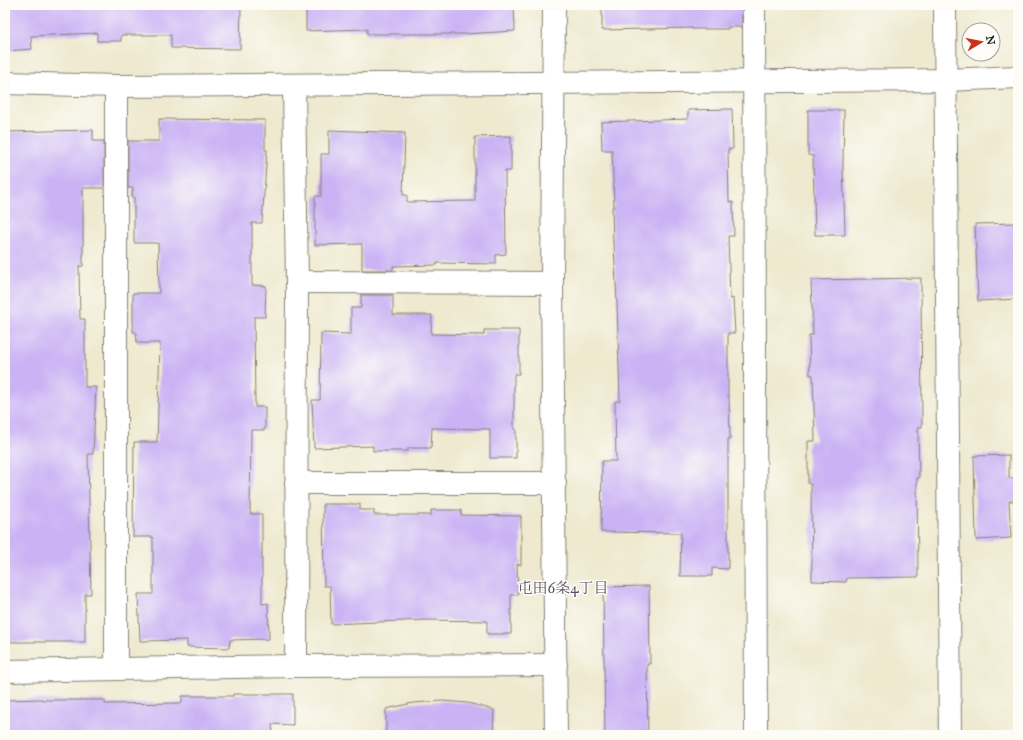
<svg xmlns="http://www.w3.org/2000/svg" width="1023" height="740" font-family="'IM FELL Great Primer','Noto Serif JP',serif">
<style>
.building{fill:#cab3f4}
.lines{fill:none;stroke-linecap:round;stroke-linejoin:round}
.minor-casing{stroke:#858276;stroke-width:24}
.minor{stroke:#fff;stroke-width:22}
.labels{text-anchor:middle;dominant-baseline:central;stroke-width:3;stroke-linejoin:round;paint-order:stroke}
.neighbourhood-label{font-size:15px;fill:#595168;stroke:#fdfcf7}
</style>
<rect width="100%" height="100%" fill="#fdfcf7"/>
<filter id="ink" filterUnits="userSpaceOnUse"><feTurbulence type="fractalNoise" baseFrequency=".025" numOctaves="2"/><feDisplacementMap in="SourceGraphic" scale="8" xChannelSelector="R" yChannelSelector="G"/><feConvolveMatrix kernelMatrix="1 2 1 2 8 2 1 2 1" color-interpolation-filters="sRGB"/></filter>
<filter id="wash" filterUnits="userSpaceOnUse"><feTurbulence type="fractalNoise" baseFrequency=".012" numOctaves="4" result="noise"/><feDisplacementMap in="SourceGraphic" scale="16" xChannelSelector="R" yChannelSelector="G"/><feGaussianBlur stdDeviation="0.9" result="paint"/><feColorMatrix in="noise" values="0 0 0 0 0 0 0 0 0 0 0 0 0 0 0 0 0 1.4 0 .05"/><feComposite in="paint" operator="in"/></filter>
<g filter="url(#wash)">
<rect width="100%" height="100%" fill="#eee9cf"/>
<g id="blocks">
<g class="building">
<path d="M 5,5 L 241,5 L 240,49 L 171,48 L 171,35 L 121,35 L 121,41 L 97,41 L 97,33 L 31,36 L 32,49 L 7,51 L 7,42 L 5,42 Z"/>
<path d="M 306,5 L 514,5 L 515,31 L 464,34 L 367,34 L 367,29 L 306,31 Z"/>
<path d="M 602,5 L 742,5 L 742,27 L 728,27 L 728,29 L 692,29 L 692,28 L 602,30 Z"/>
<path d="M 732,109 L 733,149 L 728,149 L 729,202 L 733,202 L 734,236 L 728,236 L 730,299 L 733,298 L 735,333 L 728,333 L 728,397 L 729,397 L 730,439 L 728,439 L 728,569 L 712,568 L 712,576 L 680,576 L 681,533 L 601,532 L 602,461 L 616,461 L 615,401 L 620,401 L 617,303 L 614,245 L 613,245 L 612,207 L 614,207 L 612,150 L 602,150 L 601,122 L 688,119 L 688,110 Z"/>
<path d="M 808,110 L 844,110 L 843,166 L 845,235 L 815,235 L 813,156 L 808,155 Z"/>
<path d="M 159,119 L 265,120 L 265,150 L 267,150 L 262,223 L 252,223 L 252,285 L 266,286 L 265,317 L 254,317 L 255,407 L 265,407 L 265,430 L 251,430 L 250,514 L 262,514 L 262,604 L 268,603 L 269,639 L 230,640 L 229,648 L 187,647 L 187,640 L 140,641 L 138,594 L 153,594 L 153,537 L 133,537 L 134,442 L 157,442 L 160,343 L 137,343 L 136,332 L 133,332 L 133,293 L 159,293 L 158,243 L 134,243 L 134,197 L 132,197 L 133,188 L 128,188 L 128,141 L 159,141 Z"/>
<path d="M 93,130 L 93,141 L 104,141 L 104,188 L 83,188 L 83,266 L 79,266 L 80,319 L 85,319 L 85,387 L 96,387 L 93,454 L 88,454 L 91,594 L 85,594 L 85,642 L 5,642 L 5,132 Z"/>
<path d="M 329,130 L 405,133 L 403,195 L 407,195 L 407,202 L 475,201 L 475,137 L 511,136 L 511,171 L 505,171 L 506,254 L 496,255 L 496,264 L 437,263 L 437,265 L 393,266 L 393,270 L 362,270 L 362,244 L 315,245 L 315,196 L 321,196 L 321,154 L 329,154 Z"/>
<path d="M 1018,223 L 1018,299 L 978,301 L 975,224 Z"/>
<path d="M 921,278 L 922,427 L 918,427 L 919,478 L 917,478 L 918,577 L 847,578 L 846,582 L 812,581 L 811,484 L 808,484 L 808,441 L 815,441 L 813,375 L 810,375 L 809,335 L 813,335 L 811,280 Z"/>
<path d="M 361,295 L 393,295 L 393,315 L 432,315 L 431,334 L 484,335 L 484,330 L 519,330 L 519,374 L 514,374 L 514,429 L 516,429 L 516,458 L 490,458 L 490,429 L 432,428 L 431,448 L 408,448 L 408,451 L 373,451 L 373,446 L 314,448 L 312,400 L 320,400 L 321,333 L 351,334 L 351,308 L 361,308 Z"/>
<path d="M 1009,455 L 1009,478 L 1018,478 L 1018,501 L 1009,501 L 1011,538 L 976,540 L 974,456 Z"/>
<path d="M 323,504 L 360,504 L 360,510 L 374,510 L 374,515 L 431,515 L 431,510 L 461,510 L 461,515 L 521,516 L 521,565 L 517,564 L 518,595 L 511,595 L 511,634 L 487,634 L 487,621 L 426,620 L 331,624 L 330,586 L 324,586 Z"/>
<path d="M 649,586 L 650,664 L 647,664 L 648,735 L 605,735 L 603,587 Z"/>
<path d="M 233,694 L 293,694 L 293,725 L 272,724 L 273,735 L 5,735 L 5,700 L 42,699 L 42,700 L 105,700 L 105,704 L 182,703 L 182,696 L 233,696 Z"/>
<path d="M 442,701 L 468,703 L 494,710 L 493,735 L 386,735 L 386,709 L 413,703 Z"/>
</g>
</g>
</g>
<g filter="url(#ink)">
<use href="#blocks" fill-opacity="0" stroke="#858276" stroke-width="1"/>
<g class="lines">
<defs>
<g id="minor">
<path d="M 554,5 L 552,283 L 556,735"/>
<path d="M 754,5 L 756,735"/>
<path d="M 945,5 L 950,735"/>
<path d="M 5,83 L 116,86 L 945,80 L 1018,77"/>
<path d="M 294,85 L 297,282 L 296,666 L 556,665"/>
<path d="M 297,282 L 552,283"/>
<path d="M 296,483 L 555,483"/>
<path d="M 116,669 L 116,86"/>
<path d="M 5,671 L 296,666"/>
</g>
</defs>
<use href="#minor" class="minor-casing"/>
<use href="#minor" class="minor"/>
</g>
</g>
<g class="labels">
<g class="neighbourhood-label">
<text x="563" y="588">屯田6条4丁目</text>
</g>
</g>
<rect width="1023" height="740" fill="none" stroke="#fdfcf7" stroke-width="20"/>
<g transform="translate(981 42) rotate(80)"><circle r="19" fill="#fdfcf7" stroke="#a3a29f"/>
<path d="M0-3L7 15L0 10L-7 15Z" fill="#c8321e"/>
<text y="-6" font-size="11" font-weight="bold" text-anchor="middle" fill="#1c1c1c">N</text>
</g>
</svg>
